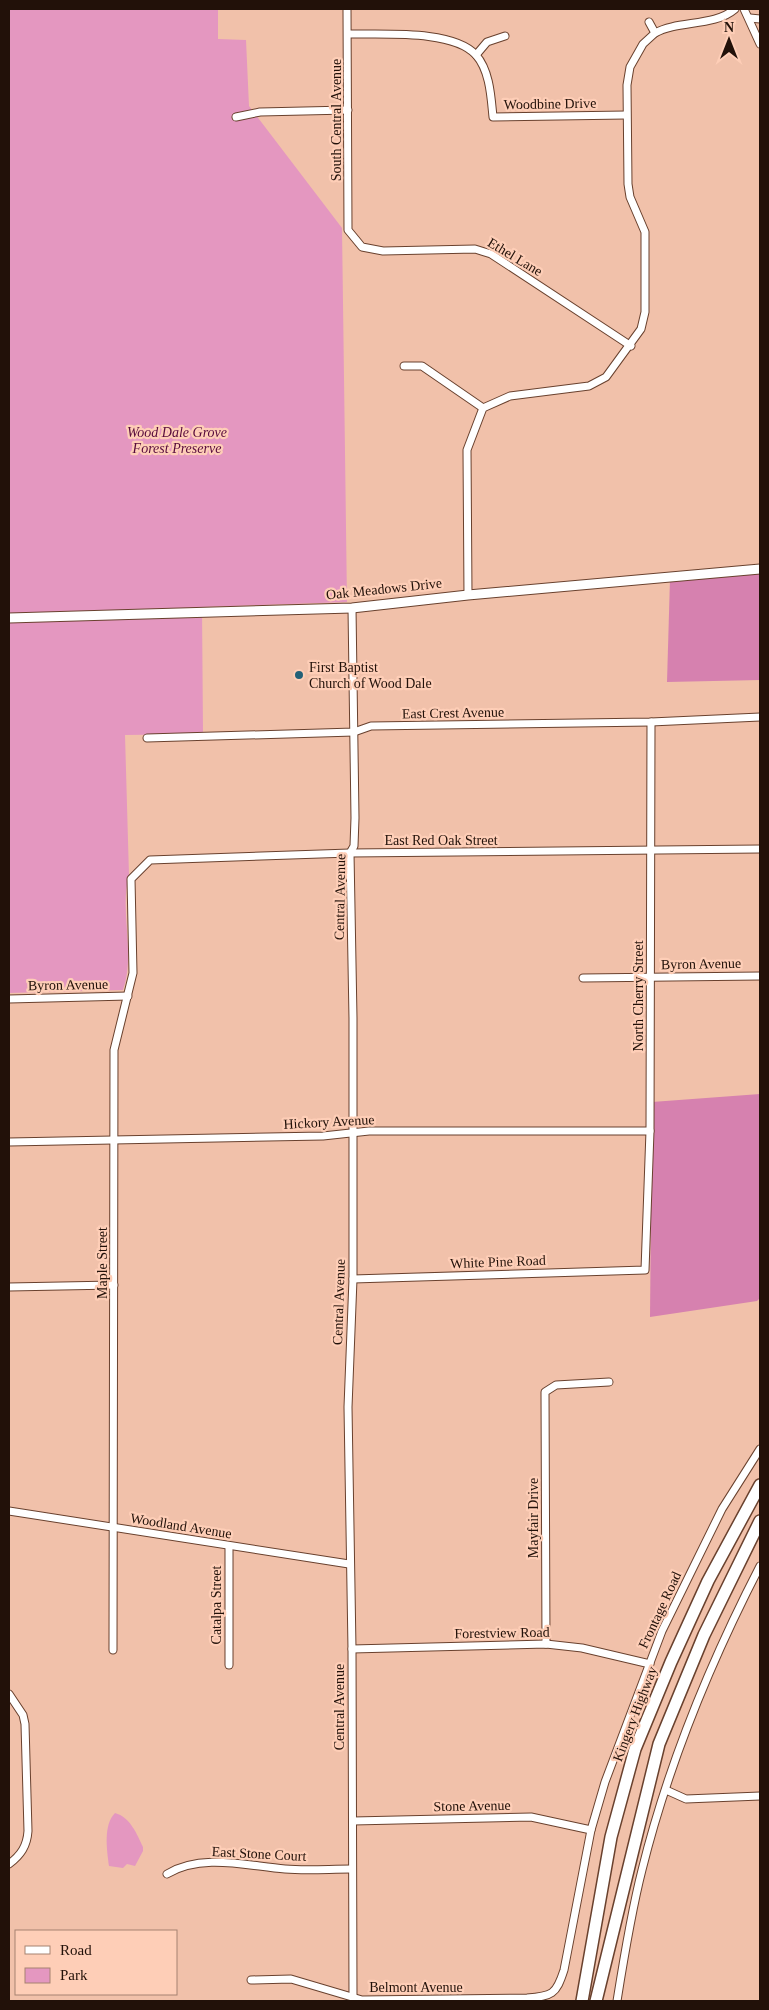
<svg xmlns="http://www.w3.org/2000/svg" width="769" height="2010" font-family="Georgia,serif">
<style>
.green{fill:#e497c0}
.forest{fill:#d681af}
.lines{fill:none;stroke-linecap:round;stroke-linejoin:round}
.minor-casing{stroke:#69412e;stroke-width:9}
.tertiary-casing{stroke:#69412e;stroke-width:11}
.trunk-casing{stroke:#69412e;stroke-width:14}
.minor{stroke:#fff;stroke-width:7}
.tertiary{stroke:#fff;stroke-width:9}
.trunk{stroke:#fff;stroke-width:11}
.poi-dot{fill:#236077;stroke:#feceb7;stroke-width:2}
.labels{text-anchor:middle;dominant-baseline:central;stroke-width:4.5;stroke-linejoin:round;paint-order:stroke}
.street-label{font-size:14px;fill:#221109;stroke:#feceb7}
.park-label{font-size:14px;font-style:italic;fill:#570a3c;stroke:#feceb7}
.poi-label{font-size:14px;fill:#221109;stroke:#feceb7;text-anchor:start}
</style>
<rect width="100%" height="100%" fill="#f1c1aa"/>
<g class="green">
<path d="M 9,9 L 218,9 L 218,39 L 246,40 L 249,106 L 342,228 L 347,602 L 202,607 L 203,734 L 125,735 L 129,875 C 119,912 136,953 123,990 L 9,993 Z"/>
<path d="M 115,1813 C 130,1817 137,1834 143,1847 L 143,1851 L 135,1866 L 127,1864 L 123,1868 L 109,1866 C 107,1850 103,1825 115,1813 Z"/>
</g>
<g class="forest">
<path d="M 760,573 L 760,680 L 667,682 L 670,579 Z"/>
<path d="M 760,1094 L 760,1298 L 757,1301 L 650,1317 L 652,1102 Z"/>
</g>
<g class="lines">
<defs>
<g id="minor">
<path d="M 347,9 L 348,230 L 362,247 L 383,251 L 475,249 L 491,254 L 631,346"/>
<path d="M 744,9 L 760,44"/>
<path d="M 750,18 L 760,19"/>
<path d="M 655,33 C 678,20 714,27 735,9"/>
<path d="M 348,34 C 381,35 453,29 476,55 C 490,71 491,97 493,117 L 626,115"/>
<path d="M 476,55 L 487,42 L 505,36"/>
<path d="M 236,117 L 260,112 L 348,110"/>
<path d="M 404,366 L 422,366 L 483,408"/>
<path d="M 468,595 L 467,450 L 483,408 L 510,396 L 589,386 L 606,377 L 641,329 L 645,312 L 645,232 L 630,197 L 628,184 L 627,85 L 630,67 L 643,44 L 655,33 L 649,22"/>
<path d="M 352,608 L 355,818 L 354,846 L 350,853 L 353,1018 L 353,1279 L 348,1407 L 352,1649 L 353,1997"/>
<path d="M 147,738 L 354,732 L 371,726 L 651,722 L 760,717"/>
<path d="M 583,978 L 760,976"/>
<path d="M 9,999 L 128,996"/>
<path d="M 9,1142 L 323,1136 L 369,1131 L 650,1131"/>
<path d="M 353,1279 L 645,1270 L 650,1131 L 651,722"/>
<path d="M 9,1287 L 114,1285"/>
<path d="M 9,1511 L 349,1564"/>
<path d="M 546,1644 L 545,1392 L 556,1385 L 609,1382"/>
<path d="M 352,1649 L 546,1644 L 582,1648 L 650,1664"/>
<path d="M 113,1650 L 114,1050 L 133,973 L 131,879 L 150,860 L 350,853 L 760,849"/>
<path d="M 229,1665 L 229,1546"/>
<path d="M 9,1694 L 23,1715 L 25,1724 L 28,1831 C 27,1846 21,1855 9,1864"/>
<path d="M 666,1790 L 686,1799 L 760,1796"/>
<path d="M 353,1821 L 531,1817 L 591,1830"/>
<path d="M 167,1874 C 202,1853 247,1866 285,1869 C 307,1871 329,1869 351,1869"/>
<path d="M 251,1980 L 291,1979 L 362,2000 L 527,1998 C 552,1996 556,1995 564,1970 L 591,1830 L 605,1782 L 662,1631 L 722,1509 L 760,1449"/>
<path d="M 617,2001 C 624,1957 631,1913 642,1870 C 668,1765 710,1663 760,1566"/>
</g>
<path id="tertiary" d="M 9,618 L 352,608 L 468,595 L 760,569"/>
<g id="trunk">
<path d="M 582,2001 L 611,1837 L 635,1749 L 671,1662 L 708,1581 L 760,1485"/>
<path d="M 596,2001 L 659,1744 L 704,1635 L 760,1521"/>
</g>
</defs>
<use href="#minor" class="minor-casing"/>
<use href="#tertiary" class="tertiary-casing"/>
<use href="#trunk" class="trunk-casing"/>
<use href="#minor" class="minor"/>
<use href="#tertiary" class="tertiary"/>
<use href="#trunk" class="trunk"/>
</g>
<circle class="poi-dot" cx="299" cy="675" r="5"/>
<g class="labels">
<g class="street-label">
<text transform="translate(550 104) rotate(-1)">Woodbine Drive</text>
<text transform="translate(336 120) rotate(-90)">South Central Avenue</text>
<text transform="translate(515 257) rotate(31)">Ethel Lane</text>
<text transform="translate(384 589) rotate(-6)">Oak Meadows Drive</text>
<text transform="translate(453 713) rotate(-1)">East Crest Avenue</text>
<text x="441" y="840">East Red Oak Street</text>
<text transform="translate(340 897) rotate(-89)">Central Avenue</text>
<text transform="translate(701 964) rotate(-1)">Byron Avenue</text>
<text transform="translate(68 985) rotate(-1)">Byron Avenue</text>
<text transform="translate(638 996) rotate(-90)">North Cherry Street</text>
<text transform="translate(329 1122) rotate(-3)">Hickory Avenue</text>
<text transform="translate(498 1262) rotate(-2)">White Pine Road</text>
<text transform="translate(102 1263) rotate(-90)">Maple Street</text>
<text transform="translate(339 1302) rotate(-88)">Central Avenue</text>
<text transform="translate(533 1518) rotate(-90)">Mayfair Drive</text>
<text transform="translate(181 1526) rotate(9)">Woodland Avenue</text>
<text transform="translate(216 1605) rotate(-90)">Catalpa Street</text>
<text transform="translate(660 1610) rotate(-65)">Frontage Road</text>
<text transform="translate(502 1633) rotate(-1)">Forestview Road</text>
<text transform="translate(339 1707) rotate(-90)">Central Avenue</text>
<text transform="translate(635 1714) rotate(-69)">Kingery Highway</text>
<text transform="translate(472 1806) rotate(-1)">Stone Avenue</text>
<text transform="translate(259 1854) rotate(3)">East Stone Court</text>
<text x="416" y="1987">Belmont Avenue</text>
</g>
<g class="park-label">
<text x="177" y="432">Wood Dale Grove<tspan x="177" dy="16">Forest Preserve</tspan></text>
</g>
<g class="poi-label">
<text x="309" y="667">First Baptist<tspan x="309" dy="16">Church of Wood Dale</tspan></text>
</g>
</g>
<rect width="769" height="2010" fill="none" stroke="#221109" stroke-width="20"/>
<rect x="15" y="1930" width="162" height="65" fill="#feceb7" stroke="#a68271"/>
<rect x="25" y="1946" width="25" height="8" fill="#ffffff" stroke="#a68271"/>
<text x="60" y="1955" font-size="15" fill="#221109">Road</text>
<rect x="25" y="1968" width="25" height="15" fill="#e497c0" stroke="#a68271"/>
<text x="60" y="1980" font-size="15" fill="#221109">Park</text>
<g transform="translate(729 40)" stroke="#feceb7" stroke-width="4" paint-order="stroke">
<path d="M0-4L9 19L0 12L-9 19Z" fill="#221109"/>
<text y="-8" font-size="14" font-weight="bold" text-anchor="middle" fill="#221109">N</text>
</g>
</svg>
